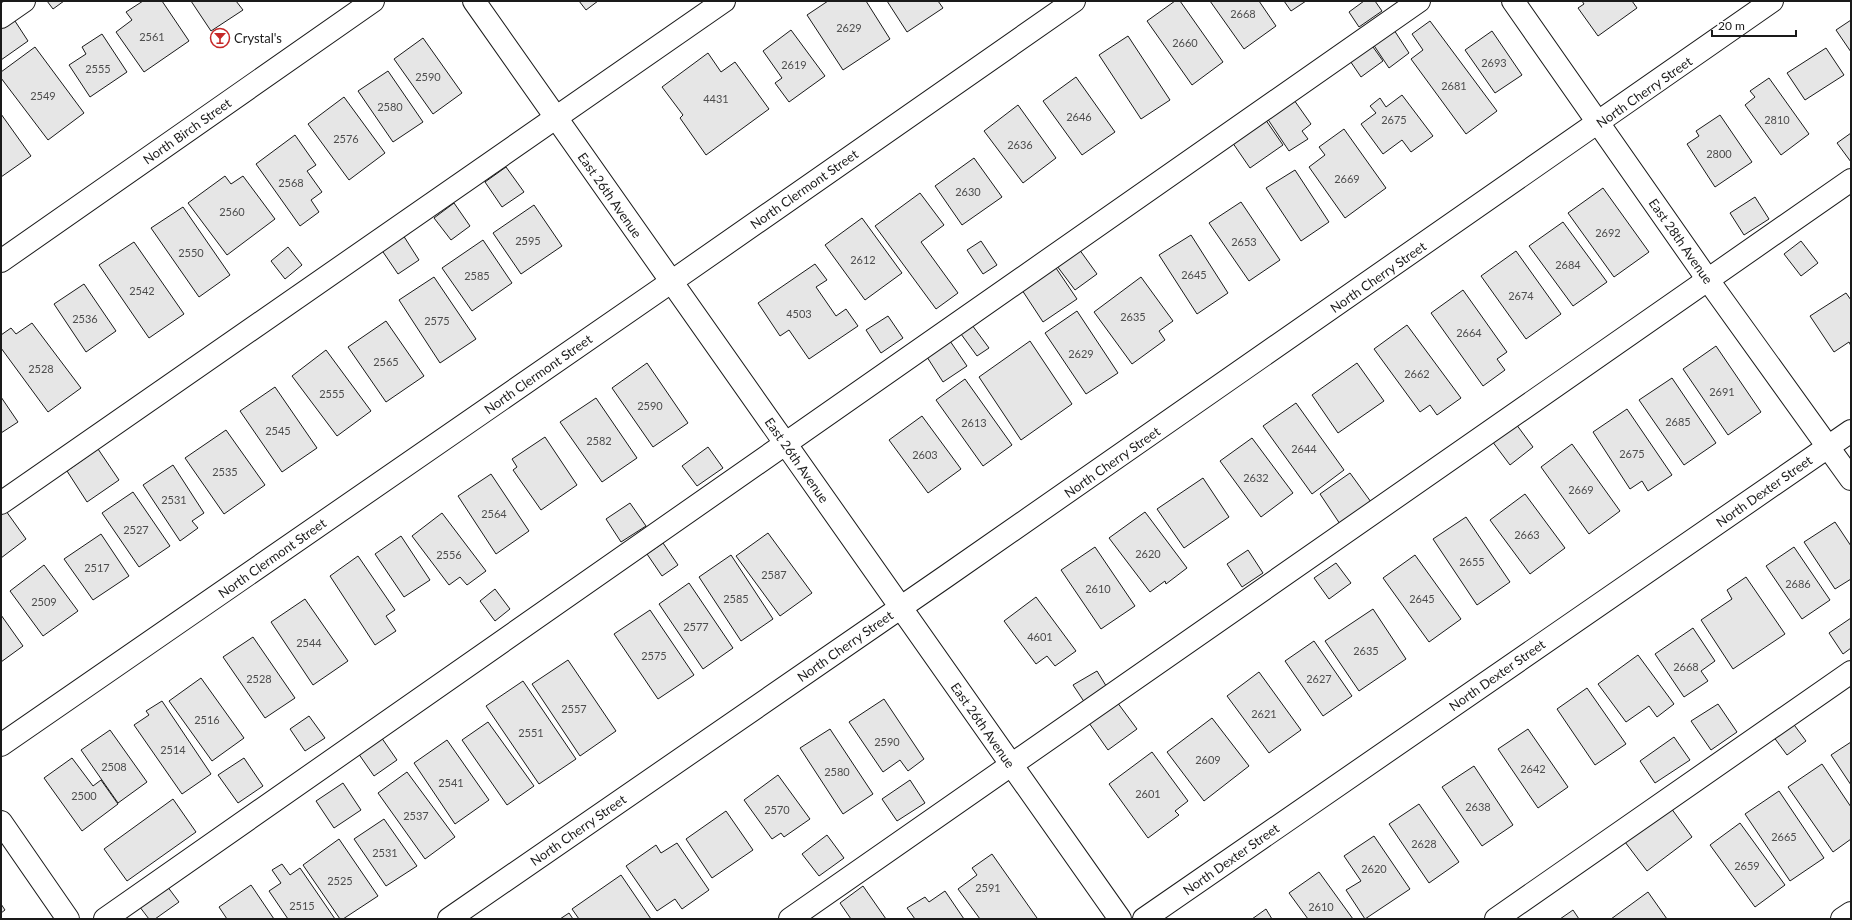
<svg xmlns="http://www.w3.org/2000/svg" width="1852" height="920" font-family="Lato,sans-serif">
<style>
.building{fill:#e6e6e6;stroke:#1a1a1a}
.lines{fill:none;stroke-linecap:round;stroke-linejoin:round}
.minor-casing{stroke:#1a1a1a;stroke-width:24}
.minor{stroke:#fff;stroke-width:22}
.labels{text-anchor:middle;dominant-baseline:central;stroke-width:3;stroke-linejoin:round;paint-order:stroke}
.number-label{font-size:11px;fill:#4d4d4d}
.poi-label{font-size:13px;fill:#1a1a1a;stroke:#fff;text-anchor:start}
.street-label{font-size:13px;fill:#1a1a1a;stroke:#fff}
</style>
<rect width="100%" height="100%" fill="#fff"/>
<g class="building">
<path d="M 47,1 L 64,1 L 53,9 Z"/>
<path d="M 143,1 L 162,1 L 189,41 L 144,72 L 116,32 L 132,20 L 126,12 Z"/>
<path d="M 191,1 L 236,1 L 243,10 L 211,31 Z"/>
<path d="M 579,1 L 598,1 L 586,10 Z"/>
<path d="M 828,1 L 866,1 L 890,39 L 843,70 L 807,15 Z"/>
<path d="M 887,1 L 938,1 L 943,8 L 907,32 Z"/>
<path d="M 1175,1 L 1180,1 L 1223,62 L 1192,85 L 1147,21 Z"/>
<path d="M 1210,1 L 1259,1 L 1276,26 L 1244,49 Z"/>
<path d="M 1284,1 L 1306,1 L 1291,11 Z"/>
<path d="M 1364,1 L 1375,1 L 1382,11 L 1359,27 L 1349,12 Z"/>
<path d="M 1582,1 L 1632,1 L 1637,8 L 1598,36 L 1578,8 L 1584,4 Z"/>
<path d="M 13,18 L 28,41 L 1,60 L 1,26 Z"/>
<path d="M 1851,20 L 1851,52 L 1836,30 Z"/>
<path d="M 1430,21 L 1497,111 L 1466,134 L 1411,59 L 1423,50 L 1412,34 Z"/>
<path d="M 791,30 L 825,76 L 789,102 L 775,83 L 782,78 L 763,51 Z"/>
<path d="M 1394,30 L 1409,53 L 1389,68 L 1373,44 Z"/>
<path d="M 1492,31 L 1522,75 L 1495,93 L 1465,50 Z"/>
<path d="M 102,34 L 127,72 L 90,97 L 69,65 L 86,54 L 82,47 Z"/>
<path d="M 1128,36 L 1170,100 L 1141,119 L 1099,55 Z"/>
<path d="M 423,38 L 462,93 L 433,114 L 394,59 Z"/>
<path d="M 1368,40 L 1383,61 L 1361,77 L 1346,55 Z"/>
<path d="M 35,47 L 84,113 L 48,140 L 1,78 L 1,72 Z"/>
<path d="M 1826,48 L 1844,75 L 1805,100 L 1787,73 Z"/>
<path d="M 708,53 L 721,72 L 735,62 L 769,109 L 706,155 L 680,118 L 683,115 L 662,87 Z"/>
<path d="M 388,71 L 423,122 L 393,142 L 358,91 Z"/>
<path d="M 1076,77 L 1115,132 L 1082,155 L 1043,101 Z"/>
<path d="M 1769,78 L 1809,134 L 1781,155 L 1745,105 L 1755,97 L 1750,91 Z"/>
<path d="M 1402,95 L 1433,136 L 1411,152 L 1402,140 L 1383,154 L 1361,124 L 1376,113 L 1370,106 L 1380,98 L 1386,107 Z"/>
<path d="M 344,97 L 385,153 L 349,180 L 308,124 Z"/>
<path d="M 1294,100 L 1311,124 L 1302,131 L 1308,139 L 1289,151 L 1267,118 Z"/>
<path d="M 1018,105 L 1056,158 L 1023,183 L 984,131 Z"/>
<path d="M 1,114 L 31,156 L 1,177 Z"/>
<path d="M 1720,115 L 1752,162 L 1715,187 L 1687,144 L 1699,136 L 1696,131 Z"/>
<path d="M 1263,116 L 1283,145 L 1250,168 L 1230,139 Z"/>
<path d="M 1344,129 L 1386,188 L 1345,218 L 1309,167 L 1325,155 L 1319,147 Z"/>
<path d="M 1851,133 L 1851,162 L 1837,143 Z"/>
<path d="M 295,135 L 316,165 L 307,171 L 322,192 L 311,200 L 319,212 L 300,226 L 256,164 Z"/>
<path d="M 974,158 L 1002,197 L 962,225 L 935,186 Z"/>
<path d="M 506,167 L 524,192 L 502,207 L 485,182 Z"/>
<path d="M 1295,170 L 1329,222 L 1301,241 L 1266,188 Z"/>
<path d="M 225,176 L 231,184 L 243,176 L 275,219 L 227,255 L 188,203 Z"/>
<path d="M 1603,188 L 1649,252 L 1614,277 L 1568,213 Z"/>
<path d="M 920,193 L 944,225 L 921,242 L 958,293 L 936,309 L 875,226 Z"/>
<path d="M 1755,197 L 1769,219 L 1744,235 L 1730,213 Z"/>
<path d="M 1241,202 L 1280,260 L 1249,281 L 1209,223 Z"/>
<path d="M 454,203 L 470,226 L 451,240 L 434,218 Z"/>
<path d="M 534,205 L 562,246 L 521,274 L 493,233 Z"/>
<path d="M 183,207 L 230,275 L 199,297 L 151,228 Z"/>
<path d="M 862,218 L 902,273 L 865,300 L 825,245 Z"/>
<path d="M 1563,222 L 1607,282 L 1573,306 L 1529,246 Z"/>
<path d="M 403,235 L 419,260 L 398,274 L 381,249 Z"/>
<path d="M 1191,235 L 1228,293 L 1197,314 L 1159,255 Z"/>
<path d="M 483,240 L 512,283 L 472,311 L 442,268 Z"/>
<path d="M 981,241 L 997,265 L 983,274 L 967,250 Z"/>
<path d="M 1801,241 L 1818,263 L 1801,276 L 1784,254 Z"/>
<path d="M 134,242 L 184,314 L 149,338 L 99,265 Z"/>
<path d="M 288,247 L 302,265 L 285,279 L 271,261 Z"/>
<path d="M 1079,249 L 1097,274 L 1075,290 L 1057,266 Z"/>
<path d="M 1516,251 L 1561,314 L 1526,339 L 1481,276 Z"/>
<path d="M 815,264 L 827,280 L 816,287 L 836,316 L 846,309 L 858,326 L 809,359 L 789,330 L 780,336 L 758,303 Z"/>
<path d="M 1056,268 L 1077,299 L 1043,322 L 1022,290 Z"/>
<path d="M 434,277 L 476,339 L 440,363 L 399,300 Z"/>
<path d="M 1141,277 L 1173,321 L 1159,331 L 1165,340 L 1132,364 L 1094,312 Z"/>
<path d="M 84,284 L 116,331 L 86,352 L 54,304 Z"/>
<path d="M 1463,290 L 1507,352 L 1497,359 L 1505,370 L 1483,386 L 1431,313 Z"/>
<path d="M 1846,293 L 1851,300 L 1851,346 L 1849,342 L 1834,352 L 1810,316 Z"/>
<path d="M 1077,311 L 1118,373 L 1086,394 L 1045,333 Z"/>
<path d="M 888,316 L 903,338 L 881,353 L 866,330 Z"/>
<path d="M 386,321 L 424,376 L 386,402 L 348,347 Z"/>
<path d="M 32,323 L 81,388 L 48,412 L 1,348 L 1,335 L 11,328 L 16,334 Z"/>
<path d="M 972,325 L 989,348 L 977,356 L 961,334 Z"/>
<path d="M 1407,325 L 1461,398 L 1437,415 L 1430,405 L 1420,412 L 1374,349 Z"/>
<path d="M 950,341 L 967,366 L 943,382 L 927,357 Z"/>
<path d="M 1030,341 L 1072,404 L 1021,440 L 979,377 Z"/>
<path d="M 1716,346 L 1761,412 L 1728,435 L 1683,369 Z"/>
<path d="M 326,350 L 371,411 L 337,436 L 292,376 Z"/>
<path d="M 647,363 L 688,423 L 653,447 L 612,388 Z"/>
<path d="M 1357,363 L 1384,401 L 1338,433 L 1312,395 Z"/>
<path d="M 1672,378 L 1716,443 L 1684,465 L 1639,400 Z"/>
<path d="M 965,379 L 1012,445 L 983,466 L 936,400 Z"/>
<path d="M 275,387 L 317,448 L 282,472 L 240,411 Z"/>
<path d="M 1,397 L 18,422 L 1,433 Z"/>
<path d="M 596,398 L 637,458 L 602,482 L 560,422 Z"/>
<path d="M 1296,403 L 1344,470 L 1312,494 L 1263,426 Z"/>
<path d="M 1627,409 L 1672,475 L 1648,491 L 1642,481 L 1630,489 L 1593,432 Z"/>
<path d="M 922,416 L 961,469 L 928,493 L 889,440 Z"/>
<path d="M 1516,424 L 1533,447 L 1510,465 L 1492,441 Z"/>
<path d="M 226,430 L 265,485 L 224,514 L 185,458 Z"/>
<path d="M 545,437 L 577,485 L 541,510 L 513,470 L 517,467 L 512,459 Z"/>
<path d="M 1252,438 L 1293,493 L 1261,517 L 1220,461 Z"/>
<path d="M 1572,444 L 1620,511 L 1589,534 L 1541,467 Z"/>
<path d="M 708,447 L 723,468 L 697,486 L 682,466 Z"/>
<path d="M 98,449 L 119,480 L 87,502 L 67,471 Z"/>
<path d="M 173,465 L 204,513 L 192,521 L 198,528 L 180,541 L 143,485 Z"/>
<path d="M 1350,473 L 1371,502 L 1340,524 L 1320,494 Z"/>
<path d="M 491,474 L 529,531 L 496,554 L 458,496 Z"/>
<path d="M 1203,478 L 1229,517 L 1184,548 L 1157,509 Z"/>
<path d="M 133,492 L 170,546 L 139,567 L 102,513 Z"/>
<path d="M 1525,494 L 1565,548 L 1530,574 L 1490,520 Z"/>
<path d="M 630,503 L 646,526 L 621,542 L 606,519 Z"/>
<path d="M 6,511 L 26,539 L 1,558 L 1,515 Z"/>
<path d="M 1145,512 L 1187,568 L 1166,584 L 1165,581 L 1150,592 L 1109,538 Z"/>
<path d="M 442,513 L 486,571 L 467,585 L 460,577 L 449,585 L 412,536 Z"/>
<path d="M 1466,517 L 1510,582 L 1477,605 L 1433,539 Z"/>
<path d="M 1835,522 L 1851,546 L 1851,579 L 1835,589 L 1804,542 Z"/>
<path d="M 768,533 L 812,593 L 780,616 L 736,556 Z"/>
<path d="M 101,534 L 129,576 L 93,600 L 64,559 Z"/>
<path d="M 401,536 L 430,580 L 404,597 L 375,554 Z"/>
<path d="M 663,543 L 678,565 L 662,576 L 647,554 Z"/>
<path d="M 1095,547 L 1135,606 L 1101,629 L 1061,570 Z"/>
<path d="M 1794,547 L 1830,600 L 1802,619 L 1766,566 Z"/>
<path d="M 1248,550 L 1263,573 L 1242,587 L 1227,564 Z"/>
<path d="M 731,555 L 773,619 L 741,641 L 699,577 Z"/>
<path d="M 1415,555 L 1461,619 L 1429,642 L 1383,578 Z"/>
<path d="M 358,556 L 395,610 L 386,616 L 396,631 L 375,645 L 330,576 Z"/>
<path d="M 1336,563 L 1351,583 L 1329,599 L 1314,578 Z"/>
<path d="M 44,565 L 78,611 L 43,636 L 10,591 Z"/>
<path d="M 1746,577 L 1785,634 L 1733,669 L 1701,620 L 1732,599 L 1727,590 Z"/>
<path d="M 689,583 L 733,648 L 703,669 L 659,604 Z"/>
<path d="M 495,589 L 510,609 L 495,621 L 480,601 Z"/>
<path d="M 1036,597 L 1076,651 L 1055,666 L 1047,656 L 1036,664 L 1004,621 Z"/>
<path d="M 305,599 L 348,661 L 313,685 L 271,622 Z"/>
<path d="M 1373,609 L 1406,659 L 1359,691 L 1325,641 Z"/>
<path d="M 650,610 L 694,675 L 658,699 L 614,634 Z"/>
<path d="M 1,615 L 23,646 L 1,662 Z"/>
<path d="M 1851,618 L 1851,648 L 1843,654 L 1829,633 Z"/>
<path d="M 1693,628 L 1715,661 L 1701,671 L 1708,681 L 1684,697 L 1655,654 Z"/>
<path d="M 253,637 L 295,698 L 265,718 L 223,657 Z"/>
<path d="M 1314,641 L 1352,696 L 1323,716 L 1285,661 Z"/>
<path d="M 1638,655 L 1674,704 L 1657,717 L 1649,706 L 1626,722 L 1598,684 Z"/>
<path d="M 568,660 L 616,731 L 580,756 L 532,684 Z"/>
<path d="M 1097,671 L 1108,689 L 1085,703 L 1073,685 Z"/>
<path d="M 1259,672 L 1301,730 L 1269,753 L 1227,696 Z"/>
<path d="M 201,678 L 244,738 L 212,761 L 169,701 Z"/>
<path d="M 523,681 L 576,759 L 539,784 L 486,706 Z"/>
<path d="M 1587,688 L 1626,744 L 1595,765 L 1557,709 Z"/>
<path d="M 884,699 L 924,759 L 908,771 L 900,760 L 883,772 L 849,722 Z"/>
<path d="M 162,701 L 211,774 L 182,794 L 134,725 L 149,715 L 146,711 Z"/>
<path d="M 1117,702 L 1137,729 L 1108,750 L 1089,723 Z"/>
<path d="M 1718,704 L 1737,732 L 1711,750 L 1691,721 Z"/>
<path d="M 309,716 L 325,738 L 305,751 L 290,729 Z"/>
<path d="M 1212,718 L 1249,766 L 1204,801 L 1167,752 Z"/>
<path d="M 488,722 L 534,786 L 507,805 L 462,740 Z"/>
<path d="M 1792,722 L 1806,741 L 1787,755 L 1773,736 Z"/>
<path d="M 830,729 L 873,794 L 843,814 L 800,748 Z"/>
<path d="M 1528,729 L 1568,787 L 1538,808 L 1498,749 Z"/>
<path d="M 110,730 L 147,782 L 118,803 L 81,750 Z"/>
<path d="M 381,737 L 397,760 L 374,776 L 358,753 Z"/>
<path d="M 1674,737 L 1690,760 L 1655,783 L 1640,761 Z"/>
<path d="M 447,740 L 489,800 L 455,824 L 414,763 Z"/>
<path d="M 1851,742 L 1851,785 L 1831,755 Z"/>
<path d="M 1152,752 L 1188,801 L 1175,811 L 1179,815 L 1148,838 L 1109,784 Z"/>
<path d="M 72,758 L 93,786 L 101,780 L 118,804 L 82,831 L 44,778 Z"/>
<path d="M 244,758 L 263,786 L 238,803 L 218,775 Z"/>
<path d="M 1822,764 L 1851,807 L 1851,839 L 1833,852 L 1788,787 Z"/>
<path d="M 1474,766 L 1513,825 L 1482,846 L 1442,787 Z"/>
<path d="M 407,772 L 455,837 L 425,859 L 378,793 Z"/>
<path d="M 778,775 L 810,819 L 784,837 L 781,833 L 772,839 L 744,800 Z"/>
<path d="M 910,780 L 925,803 L 897,821 L 882,799 Z"/>
<path d="M 343,783 L 361,810 L 334,828 L 316,801 Z"/>
<path d="M 1779,791 L 1824,858 L 1790,881 L 1745,814 Z"/>
<path d="M 173,799 L 196,832 L 127,881 L 104,849 Z"/>
<path d="M 1419,804 L 1459,862 L 1429,883 L 1389,824 Z"/>
<path d="M 1671,808 L 1692,837 L 1647,871 L 1625,842 Z"/>
<path d="M 726,811 L 753,850 L 712,878 L 686,839 Z"/>
<path d="M 384,819 L 417,866 L 386,886 L 354,839 Z"/>
<path d="M 1740,823 L 1785,885 L 1755,907 L 1710,845 Z"/>
<path d="M 827,835 L 844,858 L 819,876 L 802,854 Z"/>
<path d="M 1374,836 L 1410,889 L 1365,919 L 1346,890 L 1361,881 L 1344,856 Z"/>
<path d="M 339,839 L 378,896 L 343,919 L 340,919 L 303,865 Z"/>
<path d="M 677,843 L 709,890 L 682,909 L 675,899 L 657,911 L 626,866 L 656,845 L 661,853 Z"/>
<path d="M 992,854 L 1037,918 L 1036,919 L 980,919 L 958,889 L 977,875 L 972,868 Z"/>
<path d="M 282,864 L 290,875 L 300,868 L 335,919 L 288,919 L 269,891 L 281,883 L 272,870 Z"/>
<path d="M 1319,872 L 1353,919 L 1308,919 L 1289,893 Z"/>
<path d="M 621,875 L 651,919 L 579,919 L 572,909 Z"/>
<path d="M 164,882 L 179,902 L 155,919 L 149,919 L 136,902 Z"/>
<path d="M 251,885 L 274,919 L 227,919 L 219,907 Z"/>
<path d="M 863,886 L 886,919 L 851,919 L 840,903 Z"/>
<path d="M 945,891 L 964,919 L 915,919 L 907,908 L 925,897 L 929,902 Z"/>
<path d="M 1648,892 L 1667,919 L 1611,919 Z"/>
<path d="M 1,904 L 5,910 L 1,913 Z"/>
<path d="M 1266,909 L 1272,919 L 1252,919 Z"/>
<path d="M 1573,910 L 1579,919 L 1560,919 Z"/>
<path d="M 569,913 L 573,919 L 560,919 Z"/>
</g>
<g class="lines">
<defs>
<g id="minor">
<path d="M 474,1 L 1120,919"/>
<path d="M 1513,1 L 1708,280 L 1851,479"/>
<path d="M 1,17 L 24,1"/>
<path d="M 1,261 L 373,1"/>
<path d="M 1,503 L 724,1"/>
<path d="M 1,745 L 671,282 L 1074,1"/>
<path d="M 1,822 L 68,919"/>
<path d="M 105,919 L 1419,1"/>
<path d="M 449,919 L 945,577 L 1772,1"/>
<path d="M 790,919 L 1851,180"/>
<path d="M 1144,919 L 1851,431"/>
<path d="M 1496,919 L 1851,672"/>
<path d="M 1842,919 L 1851,913"/>
</g>
</defs>
<use href="#minor" class="minor-casing"/>
<use href="#minor" class="minor"/>
</g>
<defs>
<symbol id="bar-ring" viewBox="-11 -11 22 22"><circle r="9.5" fill="#fff" stroke="#c62828" stroke-width="1.5"/><path d="M-6-5H6L.8 .8V4.5H3.5V6h-7V4.5H-.8V.8Z" fill="#c62828"/></symbol>
</defs>
<g fill-rule="evenodd">
<use href="#bar-ring" x="209" y="27" width="22" height="22"/>
</g>
<g class="labels">
<g class="number-label">
<text x="1243" y="13">2668</text>
<text x="849" y="27">2629</text>
<text x="152" y="36">2561</text>
<text x="1185" y="42">2660</text>
<text x="1494" y="62">2693</text>
<text x="794" y="64">2619</text>
<text x="98" y="68">2555</text>
<text x="428" y="76">2590</text>
<text x="1454" y="85">2681</text>
<text x="43" y="95">2549</text>
<text x="716" y="98">4431</text>
<text x="390" y="106">2580</text>
<text x="1079" y="116">2646</text>
<text x="1394" y="119">2675</text>
<text x="1777" y="119">2810</text>
<text x="346" y="138">2576</text>
<text x="1020" y="144">2636</text>
<text x="1719" y="153">2800</text>
<text x="1347" y="178">2669</text>
<text x="291" y="182">2568</text>
<text x="968" y="191">2630</text>
<text x="232" y="211">2560</text>
<text x="1608" y="232">2692</text>
<text x="528" y="240">2595</text>
<text x="1244" y="241">2653</text>
<text x="191" y="252">2550</text>
<text x="863" y="259">2612</text>
<text x="1568" y="264">2684</text>
<text x="1194" y="274">2645</text>
<text x="477" y="275">2585</text>
<text x="142" y="290">2542</text>
<text x="1521" y="295">2674</text>
<text x="799" y="313">4503</text>
<text x="1133" y="316">2635</text>
<text x="85" y="318">2536</text>
<text x="437" y="320">2575</text>
<text x="1469" y="332">2664</text>
<text x="1081" y="353">2629</text>
<text x="386" y="361">2565</text>
<text x="41" y="368">2528</text>
<text x="1417" y="373">2662</text>
<text x="1722" y="391">2691</text>
<text x="332" y="393">2555</text>
<text x="650" y="405">2590</text>
<text x="1678" y="421">2685</text>
<text x="974" y="422">2613</text>
<text x="278" y="430">2545</text>
<text x="599" y="440">2582</text>
<text x="1304" y="448">2644</text>
<text x="1632" y="453">2675</text>
<text x="925" y="454">2603</text>
<text x="225" y="471">2535</text>
<text x="1256" y="477">2632</text>
<text x="1581" y="489">2669</text>
<text x="174" y="499">2531</text>
<text x="494" y="513">2564</text>
<text x="136" y="529">2527</text>
<text x="1527" y="534">2663</text>
<text x="1148" y="553">2620</text>
<text x="449" y="554">2556</text>
<text x="1472" y="561">2655</text>
<text x="97" y="567">2517</text>
<text x="774" y="574">2587</text>
<text x="1798" y="583">2686</text>
<text x="1098" y="588">2610</text>
<text x="736" y="598">2585</text>
<text x="1422" y="598">2645</text>
<text x="44" y="601">2509</text>
<text x="696" y="626">2577</text>
<text x="1040" y="636">4601</text>
<text x="309" y="642">2544</text>
<text x="1366" y="650">2635</text>
<text x="654" y="655">2575</text>
<text x="1686" y="666">2668</text>
<text x="259" y="678">2528</text>
<text x="1319" y="678">2627</text>
<text x="574" y="708">2557</text>
<text x="1264" y="713">2621</text>
<text x="207" y="719">2516</text>
<text x="531" y="732">2551</text>
<text x="887" y="741">2590</text>
<text x="173" y="749">2514</text>
<text x="1208" y="759">2609</text>
<text x="114" y="766">2508</text>
<text x="1533" y="768">2642</text>
<text x="837" y="771">2580</text>
<text x="451" y="782">2541</text>
<text x="1148" y="793">2601</text>
<text x="84" y="795">2500</text>
<text x="1478" y="806">2638</text>
<text x="777" y="809">2570</text>
<text x="416" y="815">2537</text>
<text x="1784" y="836">2665</text>
<text x="1424" y="843">2628</text>
<text x="385" y="852">2531</text>
<text x="1747" y="865">2659</text>
<text x="1374" y="868">2620</text>
<text x="340" y="880">2525</text>
<text x="988" y="887">2591</text>
<text x="302" y="905">2515</text>
<text x="1321" y="906">2610</text>
</g>
<g class="poi-label">
<text x="234" y="38">Crystal's</text>
</g>
<g class="street-label">
<text transform="translate(1644 92) rotate(-35)">North Cherry Street</text>
<text transform="translate(187 131) rotate(-35)">North Birch Street</text>
<text transform="translate(804 189) rotate(-35)">North Clermont Street</text>
<text transform="translate(610 195) rotate(55)">East 26th Avenue</text>
<text transform="translate(1681 241) rotate(55)">East 28th Avenue</text>
<text transform="translate(1378 277) rotate(-35)">North Cherry Street</text>
<text transform="translate(538 374) rotate(-35)">North Clermont Street</text>
<text transform="translate(797 460) rotate(55)">East 26th Avenue</text>
<text transform="translate(1112 462) rotate(-35)">North Cherry Street</text>
<text transform="translate(1764 491) rotate(-35)">North Dexter Street</text>
<text transform="translate(272 558) rotate(-35)">North Clermont Street</text>
<text transform="translate(845 646) rotate(-35)">North Cherry Street</text>
<text transform="translate(1497 675) rotate(-35)">North Dexter Street</text>
<text transform="translate(983 725) rotate(55)">East 26th Avenue</text>
<text transform="translate(578 830) rotate(-35)">North Cherry Street</text>
<text transform="translate(1231 859) rotate(-35)">North Dexter Street</text>
</g>
</g>
<rect width="1852" height="920" fill="none" stroke="#1a1a1a" stroke-width="4"/>
<path d="M1712 30v6h84v-6" fill="none" stroke="#1a1a1a" stroke-width="2"/>
<text x="1718" y="30" font-size="12" fill="#1a1a1a" stroke="#ffffff" stroke-width="3" paint-order="stroke">20 m</text>
</svg>
